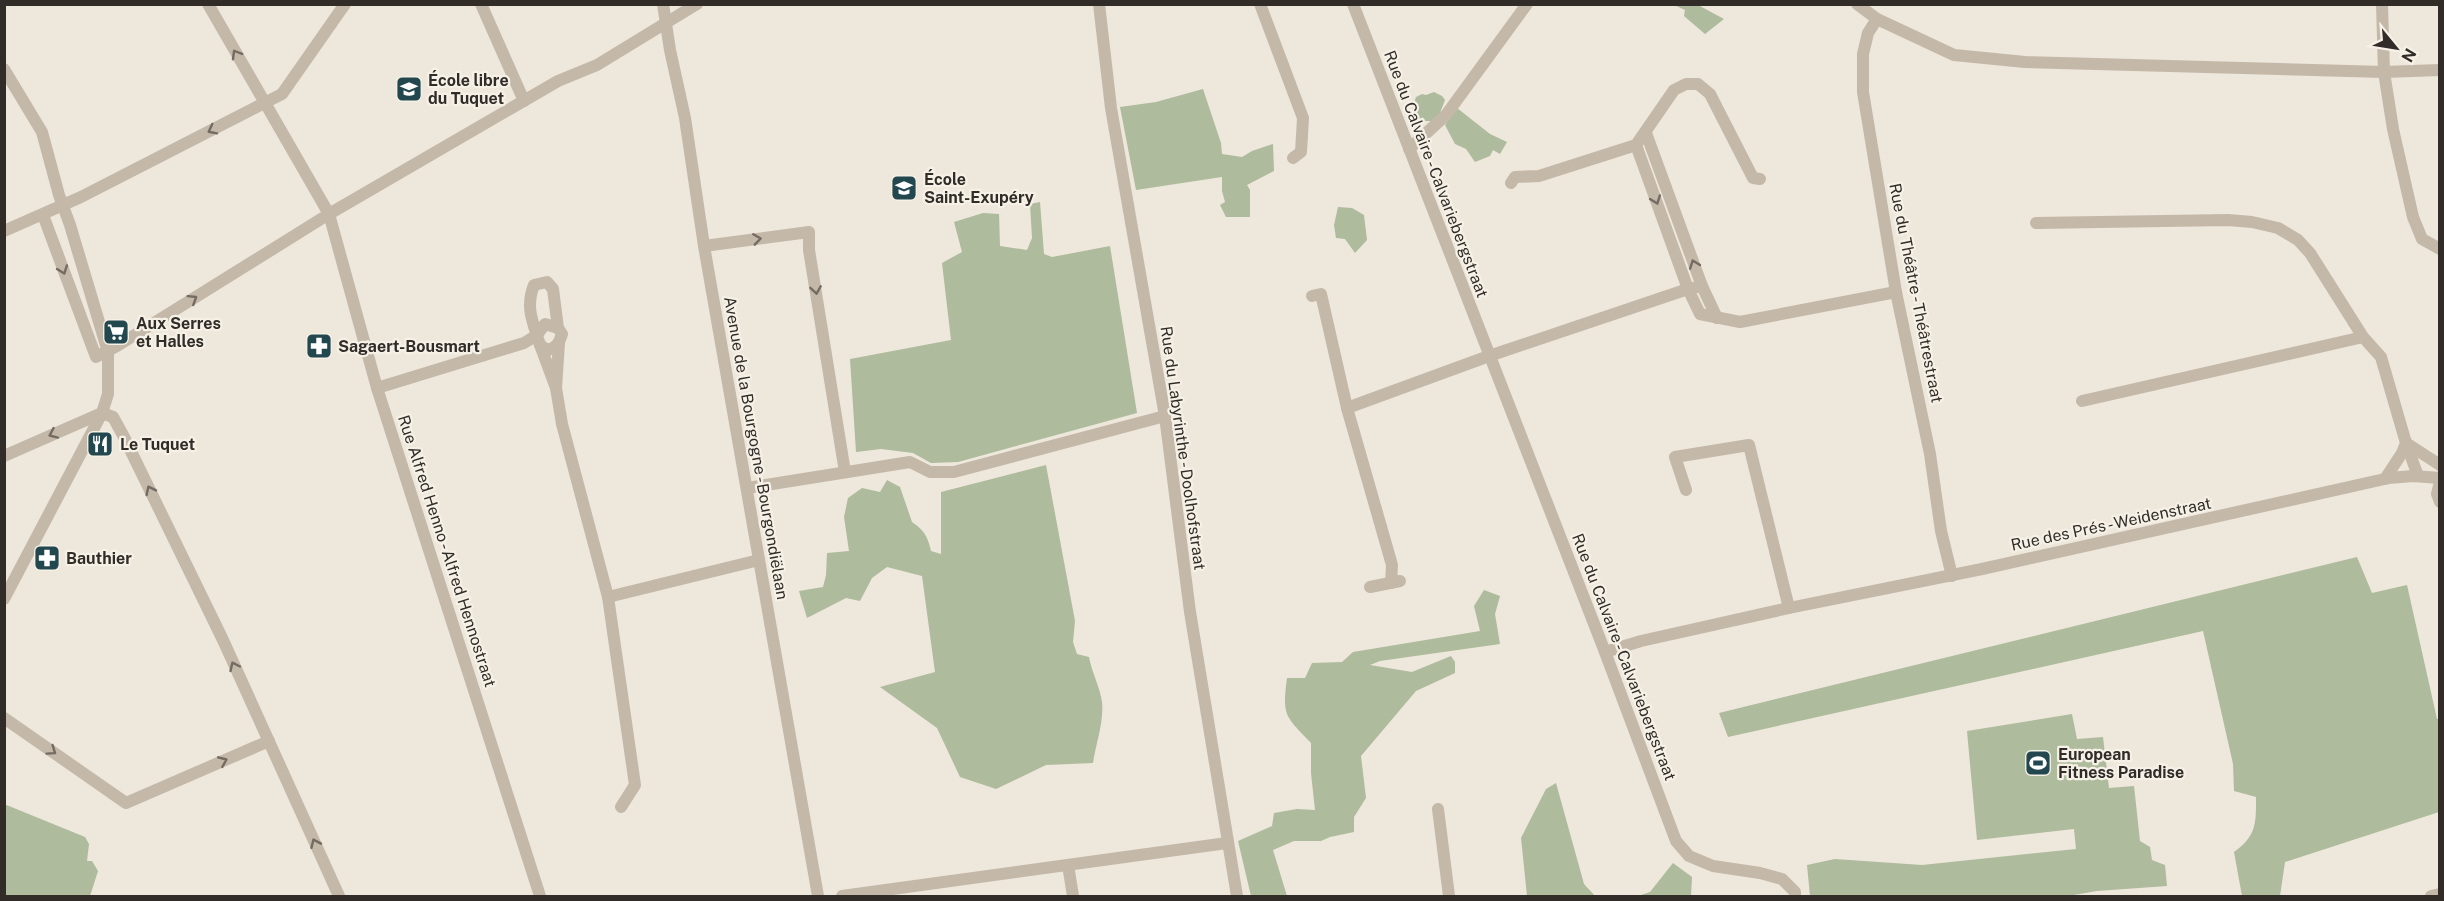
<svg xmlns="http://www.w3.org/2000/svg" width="2444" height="901" font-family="'Public Sans',sans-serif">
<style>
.green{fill:#aebb9d}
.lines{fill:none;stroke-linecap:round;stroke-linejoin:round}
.minor{stroke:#c4b8a9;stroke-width:12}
.oneway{stroke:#746b62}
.labels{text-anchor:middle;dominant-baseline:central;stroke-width:4.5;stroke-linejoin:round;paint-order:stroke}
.poi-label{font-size:16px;font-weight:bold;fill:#322c28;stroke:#f6f1e7;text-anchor:start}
.street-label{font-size:16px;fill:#322c28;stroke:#f6f1e7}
</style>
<rect width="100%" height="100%" fill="#eee7db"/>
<g class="green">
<path d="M 1674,5 L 1698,5 L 1724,19 L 1705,34 L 1684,16 L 1685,10 Z"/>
<path d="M 1203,89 L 1221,143 L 1222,154 L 1242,157 L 1252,151 L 1273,144 L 1274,171 L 1247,185 L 1250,190 L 1250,217 L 1226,217 L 1220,205 L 1225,202 L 1222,191 L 1222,177 L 1136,190 L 1120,107 L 1156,102 Z"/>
<path d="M 1434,92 L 1442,96 L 1445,100 L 1440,113 L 1433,121 L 1416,121 L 1411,113 L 1416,97 L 1422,94 L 1426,95 Z"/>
<path d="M 1457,108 L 1490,134 L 1507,142 L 1500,154 L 1493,150 L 1490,156 L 1475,162 L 1466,149 L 1455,144 L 1445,125 Z"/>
<path d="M 1040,202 L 1044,254 L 1052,257 L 1110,246 L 1137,413 L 958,462 L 931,463 L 913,453 L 881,449 L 856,452 L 850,359 L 951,340 L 942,263 L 962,252 L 954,222 L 983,213 L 999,214 L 1000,246 L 1027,250 L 1032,238 L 1030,204 Z"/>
<path d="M 1338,207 L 1352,208 L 1364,215 L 1367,240 L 1355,253 L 1345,239 L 1336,238 L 1334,225 Z"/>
<path d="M 1046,465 L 1075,621 L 1073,642 L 1077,654 L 1089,657 C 1092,673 1100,687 1102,702 C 1104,722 1096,743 1093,763 L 1046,765 L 996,789 L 960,777 L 937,728 L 880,687 L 935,672 L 922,576 L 887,567 L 872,578 L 860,601 L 846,598 L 807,618 L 799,591 L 823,587 L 826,575 L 827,553 L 849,551 L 844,517 L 848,498 L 862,488 L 880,492 L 887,480 L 900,487 L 912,522 C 924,530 928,537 931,551 L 941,554 L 941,492 Z"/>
<path d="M 2357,557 L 2372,593 L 2407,585 L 2437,719 L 2439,719 L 2439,812 L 2285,862 L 2280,896 L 2242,896 L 2234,852 C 2257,836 2256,822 2256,797 L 2234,791 L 2233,764 L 2203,631 L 1728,737 L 1719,713 Z"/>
<path d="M 1484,590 L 1500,596 L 1495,614 L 1500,644 L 1380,661 L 1370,665 L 1412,672 L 1451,656 L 1455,662 L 1455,673 L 1416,691 L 1361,756 L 1366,798 L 1354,817 L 1354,832 L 1330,837 L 1321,841 L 1294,841 L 1273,850 L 1287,896 L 1251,896 L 1238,841 L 1272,826 L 1274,813 L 1297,809 L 1315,810 L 1311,773 L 1311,743 C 1285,716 1282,716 1287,678 L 1305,678 L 1312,663 L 1342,662 L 1353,652 L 1480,631 L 1474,606 Z"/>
<path d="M 2072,714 L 2077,739 L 2103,737 L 2109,788 L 2134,786 L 2140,841 L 2150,847 L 2152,860 L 2165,865 L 2167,886 L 2097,891 L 2068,896 L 1810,896 L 1807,865 L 1835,859 L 1922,865 L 2076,849 L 2074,829 L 1977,840 L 1967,731 Z"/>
<path d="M 1556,783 L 1584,884 L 1595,896 L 1527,896 L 1521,838 L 1546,789 Z"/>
<path d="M 4,804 L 85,837 L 89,844 L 87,861 L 92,861 L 98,871 L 90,896 L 5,896 Z"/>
<path d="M 1673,863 L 1692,877 L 1691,896 L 1638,896 L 1650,892 Z"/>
</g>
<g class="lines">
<g class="minor">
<path d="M 208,4 L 329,214 L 377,388 L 540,896"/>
<path d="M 481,4 L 524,101"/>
<path d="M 663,4 L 670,50 L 685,118 L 704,246 L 818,896"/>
<path d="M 1099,4 L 1111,108 L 1165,416 L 1190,612 L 1237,896"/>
<path d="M 1260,4 L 1303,118 L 1301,152 L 1293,158"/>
<path d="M 1353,4 L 1605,652 L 1676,841 L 1689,856 L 1713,866 L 1760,873 L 1782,879 L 1795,892 L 1795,896"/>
<path d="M 1857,4 L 1877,19 L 1954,55 L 2025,62 L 2384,72 L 2440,70"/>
<path d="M 2382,4 L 2384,72 L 2393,129 L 2413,217 L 2422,239 L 2440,249"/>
<path d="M 1877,19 L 1868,33 L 1863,54 L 1863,92 L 1896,292 L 1930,454 L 1941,531 L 1952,576"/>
<path d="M 4,69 L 42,132 L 59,195 L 70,225 L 108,352 L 108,394 L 102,413 L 4,599"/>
<path d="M 1646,133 L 1702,286 L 1717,318"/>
<path d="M 1636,145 L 1688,289 L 1700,314 L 1740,322 L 1896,292"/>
<path d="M 1409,149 L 1446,115 L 1527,4"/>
<path d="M 1511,183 L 1515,177 L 1539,176 L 1636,145 L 1674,90 L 1686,84 L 1698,84 L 1710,94 L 1753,178 L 1760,179"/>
<path d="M 43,215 L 96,357 L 117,346 L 329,214 L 558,81 L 597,65 L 697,4"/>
<path d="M 2036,223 L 2228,220 L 2252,222 L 2278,228 L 2298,240 L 2310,253 L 2363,337 L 2381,357 L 2406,443 L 2402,453 L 2385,479"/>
<path d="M 4,231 L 81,197 L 282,94 L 345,4"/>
<path d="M 704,246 L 809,232 L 809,250 L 845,472"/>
<path d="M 1312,296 L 1321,294 L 1347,408 L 1392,565 L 1391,583"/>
<path d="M 540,345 L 556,388 L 559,343"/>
<path d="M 377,388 L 524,343 L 537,335 L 545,324 L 558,328 L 562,334 C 559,343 557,348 547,350 L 540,345 C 533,322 525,308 534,285 L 547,282 L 553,289 L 558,328"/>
<path d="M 556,388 L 562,424 L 608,597 L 635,785 L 621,807"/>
<path d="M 2082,401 L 2363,337"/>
<path d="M 1347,408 L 1489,356 L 1688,289 L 1702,286"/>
<path d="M 102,413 L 113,417 L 124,437 L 223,640 L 339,896"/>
<path d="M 4,456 L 102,413"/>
<path d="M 2418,476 L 2406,443 L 2440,465"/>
<path d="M 2440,482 L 2437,494 L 2440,502"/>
<path d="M 747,488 L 910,462 L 930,472 L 954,472 L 1165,416"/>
<path d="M 1686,490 L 1675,457 L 1749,445 L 1789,608"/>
<path d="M 1370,587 L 1400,581"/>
<path d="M 608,597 L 759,560"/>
<path d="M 1605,652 L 1641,641 L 1789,608 L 1982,569 L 2389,478 L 2413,476 L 2440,478"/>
<path d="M 4,718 L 126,803 L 269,741"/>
<path d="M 1438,809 L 1449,896"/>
<path d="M 1068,865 L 1073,896"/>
<path d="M 842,896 L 1227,843"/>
<path d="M 2431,896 L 2440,894"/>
</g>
</g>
<defs><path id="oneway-chevron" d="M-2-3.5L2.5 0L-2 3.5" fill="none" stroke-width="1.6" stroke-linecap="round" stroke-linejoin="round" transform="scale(1.5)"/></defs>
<g class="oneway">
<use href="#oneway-chevron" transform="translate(236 54) rotate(-120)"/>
<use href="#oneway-chevron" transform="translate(212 130) rotate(153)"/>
<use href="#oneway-chevron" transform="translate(1656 200) rotate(70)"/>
<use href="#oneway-chevron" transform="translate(757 239) rotate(-8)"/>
<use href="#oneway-chevron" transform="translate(1694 264) rotate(-110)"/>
<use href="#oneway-chevron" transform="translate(63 270) rotate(70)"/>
<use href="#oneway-chevron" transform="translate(816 290) rotate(81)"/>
<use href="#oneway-chevron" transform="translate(193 299) rotate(-32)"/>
<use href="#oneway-chevron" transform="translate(53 434) rotate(156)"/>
<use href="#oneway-chevron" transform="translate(150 490) rotate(-116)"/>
<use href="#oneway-chevron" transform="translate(234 666) rotate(-115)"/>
<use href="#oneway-chevron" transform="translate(52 751) rotate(35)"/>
<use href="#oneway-chevron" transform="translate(223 761) rotate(-23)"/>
<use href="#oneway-chevron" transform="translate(315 843) rotate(-114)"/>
</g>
<defs>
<symbol id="school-square" viewBox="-11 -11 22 22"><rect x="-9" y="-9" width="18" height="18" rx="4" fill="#23474e" stroke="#f6f1e7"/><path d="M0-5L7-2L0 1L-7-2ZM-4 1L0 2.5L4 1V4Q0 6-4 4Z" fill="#fff"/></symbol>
<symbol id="supermarket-square" viewBox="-11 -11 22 22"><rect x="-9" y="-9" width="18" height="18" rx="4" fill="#23474e" stroke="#f6f1e7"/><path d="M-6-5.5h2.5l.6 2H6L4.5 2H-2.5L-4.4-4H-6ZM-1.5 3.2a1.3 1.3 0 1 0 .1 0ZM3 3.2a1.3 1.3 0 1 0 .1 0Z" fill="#fff"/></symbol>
<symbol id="pharmacy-square" viewBox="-11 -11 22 22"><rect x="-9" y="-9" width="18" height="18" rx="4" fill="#23474e" stroke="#f6f1e7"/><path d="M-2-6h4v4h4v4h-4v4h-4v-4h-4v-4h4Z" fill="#fff"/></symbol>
<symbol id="restaurant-square" viewBox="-11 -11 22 22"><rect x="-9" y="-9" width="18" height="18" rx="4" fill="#23474e" stroke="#f6f1e7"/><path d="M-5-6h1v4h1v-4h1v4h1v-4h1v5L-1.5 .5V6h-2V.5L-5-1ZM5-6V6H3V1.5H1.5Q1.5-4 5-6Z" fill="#fff"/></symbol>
<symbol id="stadium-square" viewBox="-11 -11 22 22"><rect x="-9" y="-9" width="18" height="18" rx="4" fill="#23474e" stroke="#f6f1e7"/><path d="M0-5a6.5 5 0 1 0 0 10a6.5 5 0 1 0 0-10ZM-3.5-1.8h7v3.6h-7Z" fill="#fff"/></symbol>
</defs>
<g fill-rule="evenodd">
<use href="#school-square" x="394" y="74" width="30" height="30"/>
<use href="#school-square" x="889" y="173" width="30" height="30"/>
<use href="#supermarket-square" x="101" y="317" width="30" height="30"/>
<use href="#pharmacy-square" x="304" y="331" width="30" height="30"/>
<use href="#restaurant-square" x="85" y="429" width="30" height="30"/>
<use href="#pharmacy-square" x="32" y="543" width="30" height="30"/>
<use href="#stadium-square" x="2023" y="748" width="30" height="30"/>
</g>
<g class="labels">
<g class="poi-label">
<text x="428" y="80">École libre<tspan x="428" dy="18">du Tuquet</tspan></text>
<text x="924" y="179">École<tspan x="924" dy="18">Saint-Exupéry</tspan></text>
<text x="136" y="323">Aux Serres<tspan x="136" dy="18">et Halles</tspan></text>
<text x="338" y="346">Sagaert-Bousmart</text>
<text x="120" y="444">Le Tuquet</text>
<text x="66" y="558">Bauthier</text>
<text x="2058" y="754">European<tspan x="2058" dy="18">Fitness Paradise</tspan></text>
</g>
<g class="street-label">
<text transform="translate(1436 174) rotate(69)">Rue du Calvaire - Calvariebergstraat</text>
<text transform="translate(1916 293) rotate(79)">Rue du Théâtre - Théâtrestraat</text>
<text transform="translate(756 448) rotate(80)">Avenue de la Bourgogne - Bourgondiëlaan</text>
<text transform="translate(1183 448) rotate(82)">Rue du Labyrinthe - Doolhofstraat</text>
<text transform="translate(2111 524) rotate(-12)">Rue des Prés - Weidenstraat</text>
<text transform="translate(447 551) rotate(72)">Rue Alfred Henno - Alfred Hennostraat</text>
<text transform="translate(1624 657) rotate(69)">Rue du Calvaire - Calvariebergstraat</text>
</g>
</g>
<rect width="2444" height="901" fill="none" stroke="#322c28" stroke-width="12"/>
<g transform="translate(2396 48) rotate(120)" stroke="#f6f1e7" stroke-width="4.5" paint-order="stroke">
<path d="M0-4.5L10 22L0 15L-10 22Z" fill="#322c28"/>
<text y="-9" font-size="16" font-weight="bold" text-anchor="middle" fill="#322c28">N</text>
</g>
</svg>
